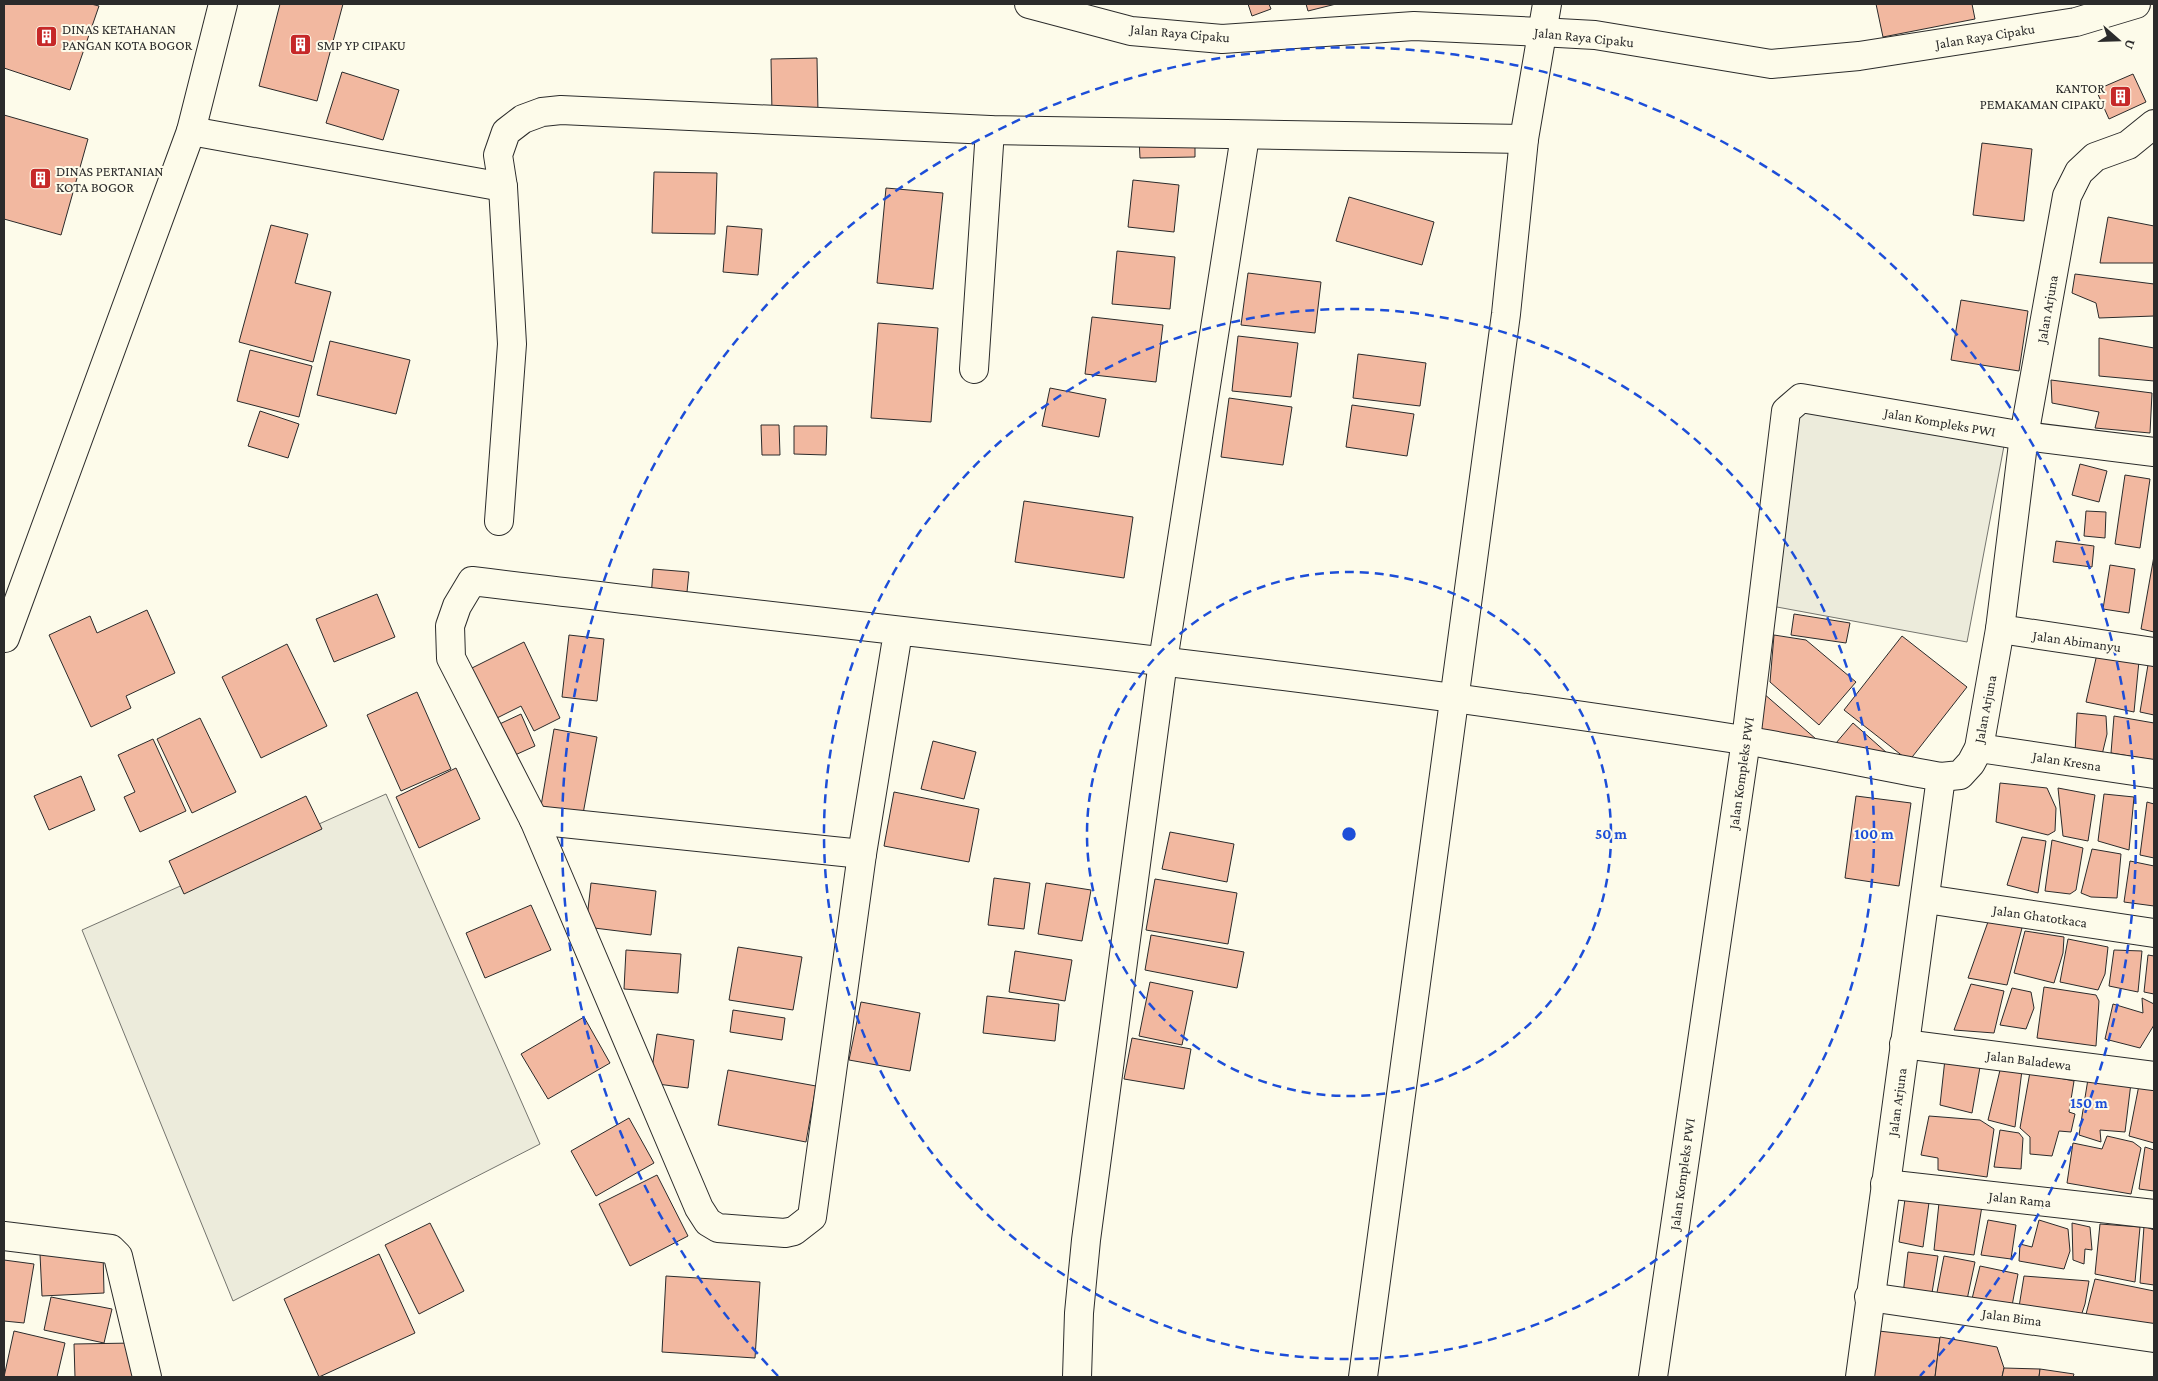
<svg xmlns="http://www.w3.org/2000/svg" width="2158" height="1381" font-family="'Crimson Pro',serif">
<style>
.green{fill:#ecebdb;stroke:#74746e}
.building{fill:#f2b8a0;stroke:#2b2b2b}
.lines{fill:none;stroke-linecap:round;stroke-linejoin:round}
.street-casing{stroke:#2b2b2b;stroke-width:30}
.secondary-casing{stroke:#2b2b2b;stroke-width:30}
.street{stroke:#fdfbea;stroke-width:28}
.secondary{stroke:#fdfbea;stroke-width:28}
.ring{fill:none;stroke:#1d4ed8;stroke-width:2.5;stroke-dasharray:9 6}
.labels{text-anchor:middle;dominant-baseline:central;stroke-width:4;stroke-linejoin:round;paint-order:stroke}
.poi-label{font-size:14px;fill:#2b2b2b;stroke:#fdfbea;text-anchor:start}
.street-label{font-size:14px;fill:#2b2b2b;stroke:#fdfbea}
.centre{fill:#1d4ed8;stroke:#fdfbea;stroke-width:2.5}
.ring-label{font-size:15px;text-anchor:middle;font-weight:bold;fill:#1d4ed8;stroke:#fdfbea;stroke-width:4;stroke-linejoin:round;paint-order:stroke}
</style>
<rect width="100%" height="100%" fill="#fdfbea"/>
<g class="green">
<path d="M 1801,399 L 2007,430 L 1967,642 L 1766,605 Z"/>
<path d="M 386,794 L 540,1144 L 233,1301 L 82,930 Z"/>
</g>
<g class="building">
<path d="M 4,4 L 91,4 L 99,6 L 70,90 L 4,68 Z"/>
<path d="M 280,4 L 343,4 L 317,101 L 259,86 Z"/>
<path d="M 1248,4 L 1269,4 L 1271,9 L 1252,16 Z"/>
<path d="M 1306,4 L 1336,4 L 1308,11 Z"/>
<path d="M 1876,4 L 1972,4 L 1975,19 L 1883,37 Z"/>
<path d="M 817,58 L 818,113 L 772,114 L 771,59 Z"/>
<path d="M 342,72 L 399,90 L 383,140 L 326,123 Z"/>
<path d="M 2133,74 L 2146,102 L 2109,119 L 2096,90 Z"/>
<path d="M 4,115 L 88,139 L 61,235 L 4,219 Z"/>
<path d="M 1195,137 L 1195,157 L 1140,158 L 1139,138 Z"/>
<path d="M 1982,143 L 2032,149 L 2024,221 L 1973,215 Z"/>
<path d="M 654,172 L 717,173 L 715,234 L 652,233 Z"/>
<path d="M 1133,180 L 1179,185 L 1174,232 L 1128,227 Z"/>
<path d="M 886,188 L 943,193 L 933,289 L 877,283 Z"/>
<path d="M 1349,197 L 1434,222 L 1422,265 L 1336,241 Z"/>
<path d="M 2108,217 L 2154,226 L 2154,263 L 2100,263 Z"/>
<path d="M 271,225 L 308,234 L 295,283 L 331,292 L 313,362 L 239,342 Z"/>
<path d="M 727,226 L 762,229 L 758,275 L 723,272 Z"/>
<path d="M 1117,251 L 1175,257 L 1170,309 L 1112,304 Z"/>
<path d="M 1248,273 L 1321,282 L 1315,333 L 1241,325 Z"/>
<path d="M 2075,274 L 2154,284 L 2154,316 L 2099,318 L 2096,303 L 2072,293 Z"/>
<path d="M 1961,300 L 2028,311 L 2019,371 L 1951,360 Z"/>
<path d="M 1092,317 L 1163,325 L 1156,382 L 1085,374 Z"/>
<path d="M 878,323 L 938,328 L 931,422 L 871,418 Z"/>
<path d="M 1238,336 L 1298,343 L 1291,397 L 1232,391 Z"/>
<path d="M 2099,338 L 2154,348 L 2154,381 L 2099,376 Z"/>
<path d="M 330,341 L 410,360 L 396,414 L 317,395 Z"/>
<path d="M 250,350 L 312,366 L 299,417 L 237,401 Z"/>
<path d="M 1358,354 L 1426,363 L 1420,406 L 1353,398 Z"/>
<path d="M 2051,380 L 2152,393 L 2150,433 L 2095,428 L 2099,412 L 2052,403 Z"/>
<path d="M 1050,388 L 1106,399 L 1099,437 L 1042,426 Z"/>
<path d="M 1229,398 L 1292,407 L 1283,465 L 1221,457 Z"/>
<path d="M 1352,405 L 1414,414 L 1407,456 L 1346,447 Z"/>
<path d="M 260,411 L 299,424 L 288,458 L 248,446 Z"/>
<path d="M 761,425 L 779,425 L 780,455 L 762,455 Z"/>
<path d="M 794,426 L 827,426 L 826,455 L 794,454 Z"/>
<path d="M 2080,464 L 2107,471 L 2099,502 L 2072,495 Z"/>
<path d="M 2125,475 L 2150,479 L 2140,548 L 2115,544 Z"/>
<path d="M 1024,501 L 1133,517 L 1124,578 L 1015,562 Z"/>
<path d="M 2086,511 L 2106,512 L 2105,538 L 2084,536 Z"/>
<path d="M 2056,541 L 2094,546 L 2092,567 L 2053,562 Z"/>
<path d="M 2154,556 L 2154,632 L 2141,629 Z"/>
<path d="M 2110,565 L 2135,569 L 2129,613 L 2103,609 Z"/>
<path d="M 653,569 L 689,572 L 686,602 L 651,599 Z"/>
<path d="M 377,594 L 395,637 L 334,662 L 316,619 Z"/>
<path d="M 147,610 L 175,673 L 126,696 L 131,708 L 91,727 L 49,635 L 90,616 L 97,633 Z"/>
<path d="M 1794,614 L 1850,623 L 1846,643 L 1791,635 Z"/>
<path d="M 569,635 L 604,639 L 597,701 L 562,697 Z"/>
<path d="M 1774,635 L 1806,640 L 1856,682 L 1819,725 L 1770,682 Z"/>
<path d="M 1902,636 L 1967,687 L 1909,761 L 1844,710 Z"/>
<path d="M 524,642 L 560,718 L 534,731 L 521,706 L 487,723 L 462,673 Z"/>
<path d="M 287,644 L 327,726 L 261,758 L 222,677 Z"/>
<path d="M 2097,654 L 2139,661 L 2134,712 L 2086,702 Z"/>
<path d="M 2149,659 L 2154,660 L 2154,715 L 2140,712 Z"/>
<path d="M 417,692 L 451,769 L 401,791 L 367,715 Z"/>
<path d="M 1763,693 L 1816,739 L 1756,729 Z"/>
<path d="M 2077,713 L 2106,716 L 2107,734 L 2101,759 L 2075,753 Z"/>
<path d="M 521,714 L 535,746 L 504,760 L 491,728 Z"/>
<path d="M 2114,716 L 2154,723 L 2154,760 L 2111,753 Z"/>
<path d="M 200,718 L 236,792 L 192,813 L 157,739 Z"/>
<path d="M 1853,723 L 1887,753 L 1836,743 Z"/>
<path d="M 554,729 L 597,737 L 583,814 L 541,806 Z"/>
<path d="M 153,739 L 186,811 L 140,832 L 124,797 L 135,792 L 118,755 Z"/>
<path d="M 933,741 L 976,752 L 964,799 L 921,789 Z"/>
<path d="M 456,768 L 480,819 L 419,848 L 396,797 Z"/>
<path d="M 81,776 L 95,810 L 49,830 L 34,796 Z"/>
<path d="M 2000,783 L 2047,788 L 2056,808 L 2055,831 L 2048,835 L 1996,822 Z"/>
<path d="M 2058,788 L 2095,795 L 2088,841 L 2063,836 Z"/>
<path d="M 894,792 L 979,809 L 969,862 L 884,846 Z"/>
<path d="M 2104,794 L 2134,797 L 2129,850 L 2098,841 Z"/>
<path d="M 306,796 L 322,829 L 184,894 L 169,861 Z"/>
<path d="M 1856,796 L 1911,803 L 1899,886 L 1845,878 Z"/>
<path d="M 2147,802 L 2154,804 L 2154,858 L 2140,855 Z"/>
<path d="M 1170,832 L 1234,844 L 1227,882 L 1162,869 Z"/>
<path d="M 2022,837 L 2046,841 L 2038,893 L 2007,885 Z"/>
<path d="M 2052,840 L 2083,848 L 2076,890 L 2070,894 L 2045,891 Z"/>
<path d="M 2092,849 L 2121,854 L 2117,898 L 2091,897 L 2081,893 Z"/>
<path d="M 2130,861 L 2154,866 L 2154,906 L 2124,902 Z"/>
<path d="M 994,878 L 1030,883 L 1024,929 L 988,925 Z"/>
<path d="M 1155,879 L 1237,893 L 1228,944 L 1146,930 Z"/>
<path d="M 591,883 L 656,891 L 651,935 L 586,927 Z"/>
<path d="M 1046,883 L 1091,890 L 1082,941 L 1038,934 Z"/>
<path d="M 531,905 L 551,950 L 485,978 L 466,933 Z"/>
<path d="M 1989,919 L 2022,928 L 2007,985 L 1968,978 Z"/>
<path d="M 2025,931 L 2064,937 L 2063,953 L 2054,983 L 2014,973 Z"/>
<path d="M 1151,935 L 1244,952 L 1237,988 L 1145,970 Z"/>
<path d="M 2068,939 L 2108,947 L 2105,974 L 2098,990 L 2060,982 Z"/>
<path d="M 738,947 L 802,957 L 793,1010 L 729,1000 Z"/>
<path d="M 626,950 L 681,954 L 678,993 L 624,989 Z"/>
<path d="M 2114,950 L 2142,951 L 2138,992 L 2109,986 Z"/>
<path d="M 1015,951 L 1072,960 L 1065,1001 L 1009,992 Z"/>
<path d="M 2148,955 L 2154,956 L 2154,994 L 2144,992 Z"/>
<path d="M 1150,982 L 1193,991 L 1182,1045 L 1139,1036 Z"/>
<path d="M 1971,984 L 2004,991 L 1994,1033 L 1954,1030 Z"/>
<path d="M 2044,987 L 2096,995 L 2099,1001 L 2096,1046 L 2037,1038 Z"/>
<path d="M 2012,988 L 2031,992 L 2034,1008 L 2026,1029 L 2000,1025 Z"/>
<path d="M 987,996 L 1059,1004 L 1055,1041 L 983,1033 Z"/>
<path d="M 2142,998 L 2154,1004 L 2154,1025 L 2140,1048 L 2105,1039 L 2113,1004 L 2143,1013 Z"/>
<path d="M 861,1002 L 920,1013 L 910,1071 L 849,1060 Z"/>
<path d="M 733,1010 L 785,1018 L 782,1040 L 730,1032 Z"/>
<path d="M 584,1017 L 610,1063 L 548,1099 L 521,1054 Z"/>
<path d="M 657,1034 L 694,1040 L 688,1088 L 650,1083 Z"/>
<path d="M 1132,1038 L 1191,1049 L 1184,1089 L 1124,1079 Z"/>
<path d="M 1945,1059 L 1980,1067 L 1972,1113 L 1940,1105 Z"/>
<path d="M 2001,1066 L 2022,1070 L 2015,1127 L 1988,1120 Z"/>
<path d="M 728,1070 L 816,1086 L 806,1142 L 718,1125 Z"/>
<path d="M 2030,1072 L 2074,1081 L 2069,1112 L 2075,1114 L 2071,1132 L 2059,1131 L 2052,1156 L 2030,1154 L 2030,1137 L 2020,1128 Z"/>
<path d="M 2088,1079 L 2131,1083 L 2125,1132 L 2100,1130 L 2101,1142 L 2079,1135 Z"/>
<path d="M 2139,1085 L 2154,1088 L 2154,1143 L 2129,1136 Z"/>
<path d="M 1929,1116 L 1980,1120 L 1994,1129 L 1987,1177 L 1938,1170 L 1938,1158 L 1921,1155 Z"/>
<path d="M 629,1118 L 654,1163 L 596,1196 L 571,1151 Z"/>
<path d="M 2000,1130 L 2019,1133 L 2023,1138 L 2021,1169 L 1994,1167 Z"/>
<path d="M 2107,1136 L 2133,1142 L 2141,1148 L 2131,1194 L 2067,1183 L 2073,1143 L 2102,1149 Z"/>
<path d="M 2145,1147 L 2154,1150 L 2154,1191 L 2139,1189 Z"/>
<path d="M 657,1175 L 688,1236 L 630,1266 L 599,1204 Z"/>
<path d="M 1906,1192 L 1930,1195 L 1923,1247 L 1899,1242 Z"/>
<path d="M 1939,1203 L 1982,1206 L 1974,1255 L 1934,1250 Z"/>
<path d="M 1988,1220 L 2016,1225 L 2011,1259 L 1981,1255 Z"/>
<path d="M 2039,1220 L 2068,1229 L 2070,1251 L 2064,1269 L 2019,1261 L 2020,1244 L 2032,1247 Z"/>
<path d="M 430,1223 L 464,1291 L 419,1314 L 385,1245 Z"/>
<path d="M 2072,1223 L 2090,1227 L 2092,1250 L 2085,1249 L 2084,1264 L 2073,1260 Z"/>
<path d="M 2100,1224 L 2140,1227 L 2135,1282 L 2095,1274 Z"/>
<path d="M 2144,1226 L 2154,1230 L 2154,1285 L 2140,1283 Z"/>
<path d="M 103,1251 L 104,1293 L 42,1296 L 40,1254 Z"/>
<path d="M 1908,1252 L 1938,1256 L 1931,1299 L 1903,1294 Z"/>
<path d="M 379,1254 L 415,1333 L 319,1377 L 284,1299 Z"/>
<path d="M 1944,1256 L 1975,1262 L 1965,1309 L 1935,1303 Z"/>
<path d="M 4,1260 L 34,1264 L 24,1323 L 4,1321 Z"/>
<path d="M 1980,1266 L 2018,1274 L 2011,1311 L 1971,1303 Z"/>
<path d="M 666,1276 L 760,1282 L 755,1358 L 662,1352 Z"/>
<path d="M 2024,1276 L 2089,1281 L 2085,1304 L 2079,1322 L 2018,1313 Z"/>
<path d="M 2095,1279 L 2154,1291 L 2154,1330 L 2083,1326 Z"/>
<path d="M 51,1297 L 112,1309 L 104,1343 L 44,1330 Z"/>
<path d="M 1870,1330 L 1940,1338 L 1935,1377 L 1866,1377 Z"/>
<path d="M 14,1331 L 65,1343 L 57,1377 L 4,1377 Z"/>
<path d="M 1940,1337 L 1997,1347 L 2004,1368 L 2002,1377 L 1935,1377 Z"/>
<path d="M 133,1343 L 133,1377 L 75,1377 L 74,1344 Z"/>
<path d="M 2004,1368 L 2040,1369 L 2039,1377 L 2002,1377 Z"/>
<path d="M 2040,1369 L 2074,1374 L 2073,1377 L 2039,1377 Z"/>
</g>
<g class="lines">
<defs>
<g id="street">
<path d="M 191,131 L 503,187"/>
<path d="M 974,369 L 990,130"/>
<path d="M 499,521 L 512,344 L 503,187 L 498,155 L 506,132 L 523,119 L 542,112 L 561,110 L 990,130 L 1524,139"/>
<path d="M 2000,629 L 2154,652"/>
<path d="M 898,632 L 862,854 L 812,1217 L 794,1231 L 785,1233 L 718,1228 L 708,1222 L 699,1208 L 534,820 L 451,658 L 450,626 L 457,606 L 472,581 C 896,632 1322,674 1743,740 C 1809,751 1875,765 1941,777 L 1960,775 L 1971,763 L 1979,748 L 2000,629 L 2024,436 L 2067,196 L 2079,172 L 2095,157 L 2128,145 L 2154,124"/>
<path d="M 5,638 L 191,131 L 223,4"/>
<path d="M 1979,748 L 2154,774"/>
<path d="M 534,820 L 862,854"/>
<path d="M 1926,899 L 2154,933"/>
<path d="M 1904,1044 L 2154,1076"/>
<path d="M 1885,1184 L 2154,1214"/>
<path d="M 4,1236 L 111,1249 L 118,1256 L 147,1377"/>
<path d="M 1869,1297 L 2154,1338"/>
<path d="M 1077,1377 L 1079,1313 L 1086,1240 L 1163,661 L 1245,136"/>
<path d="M 1363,1377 L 1506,314 L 1524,139 L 1547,4"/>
<path d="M 1653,1377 L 1746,740 L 1786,411 L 1801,398 L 2024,436 L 2154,452"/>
<path d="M 1860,1377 L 1941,777"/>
</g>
<path id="secondary" d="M 1029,4 L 1131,31 L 1222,39 L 1414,26 L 1540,32 L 1595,35 L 1771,64 L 1859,56 L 2076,22 L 2136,4"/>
</defs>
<use href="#street" class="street-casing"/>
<use href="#secondary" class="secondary-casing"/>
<use href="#street" class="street"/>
<use href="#secondary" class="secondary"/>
</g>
<g class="ring">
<circle cx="1349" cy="834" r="262"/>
<circle cx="1349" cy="834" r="525"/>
<path d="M778 1376A787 787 0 1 1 1920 1376"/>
</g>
<defs>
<symbol id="building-square" viewBox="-11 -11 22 22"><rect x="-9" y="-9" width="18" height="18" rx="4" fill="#c62828" stroke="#fdfbea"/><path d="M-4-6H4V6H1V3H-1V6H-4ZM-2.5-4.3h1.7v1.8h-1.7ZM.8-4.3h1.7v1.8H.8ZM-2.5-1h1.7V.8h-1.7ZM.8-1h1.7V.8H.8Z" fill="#fff"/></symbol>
</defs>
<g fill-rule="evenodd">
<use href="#building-square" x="34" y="24" width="25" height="25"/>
<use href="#building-square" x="288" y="32" width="25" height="25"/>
<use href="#building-square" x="2108" y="84" width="25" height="25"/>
<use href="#building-square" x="28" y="166" width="25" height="25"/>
</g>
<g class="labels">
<g class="poi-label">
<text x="62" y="29">DINAS KETAHANAN<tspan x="62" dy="16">PANGAN KOTA BOGOR</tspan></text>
<text x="317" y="45">SMP YP CIPAKU</text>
<text x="2105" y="88" text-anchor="end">KANTOR<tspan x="2105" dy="16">PEMAKAMAN CIPAKU</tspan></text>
<text x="56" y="171">DINAS PERTANIAN<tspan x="56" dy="16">KOTA BOGOR</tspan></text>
</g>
<g class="street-label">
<text transform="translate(1180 33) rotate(5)">Jalan Raya Cipaku</text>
<text transform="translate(1985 36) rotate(-9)">Jalan Raya Cipaku</text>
<text transform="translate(1584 37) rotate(6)">Jalan Raya Cipaku</text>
<text transform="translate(2047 309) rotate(-80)">Jalan Arjuna</text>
<text transform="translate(1940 422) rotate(10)">Jalan Kompleks PWI</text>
<text transform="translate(2077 641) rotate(8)">Jalan Abimanyu</text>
<text transform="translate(1985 709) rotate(-79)">Jalan Arjuna</text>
<text transform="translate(2067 761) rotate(9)">Jalan Kresna</text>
<text transform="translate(1741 773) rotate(-82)">Jalan Kompleks PWI</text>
<text transform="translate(2040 916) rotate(8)">Jalan Ghatotkaca</text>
<text transform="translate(2029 1060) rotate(7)">Jalan Baladewa</text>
<text transform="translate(1897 1102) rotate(-82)">Jalan Arjuna</text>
<text transform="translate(1682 1174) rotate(-82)">Jalan Kompleks PWI</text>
<text transform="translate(2020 1199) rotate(6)">Jalan Rama</text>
<text transform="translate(2012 1317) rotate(8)">Jalan Bima</text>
</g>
</g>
<circle cx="1349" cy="834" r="8" class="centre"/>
<g class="ring-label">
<text x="1611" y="839">50 m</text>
<text x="1874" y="839">100 m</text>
<text x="2089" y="1108">150 m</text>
</g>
<rect width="2158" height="1381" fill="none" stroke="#2b2b2b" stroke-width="10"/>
<g transform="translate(2118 40) rotate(110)" stroke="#fdfbea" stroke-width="4" paint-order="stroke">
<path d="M0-4L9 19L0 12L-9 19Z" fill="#2b2b2b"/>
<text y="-8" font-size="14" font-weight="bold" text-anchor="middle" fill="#2b2b2b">U</text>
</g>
</svg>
